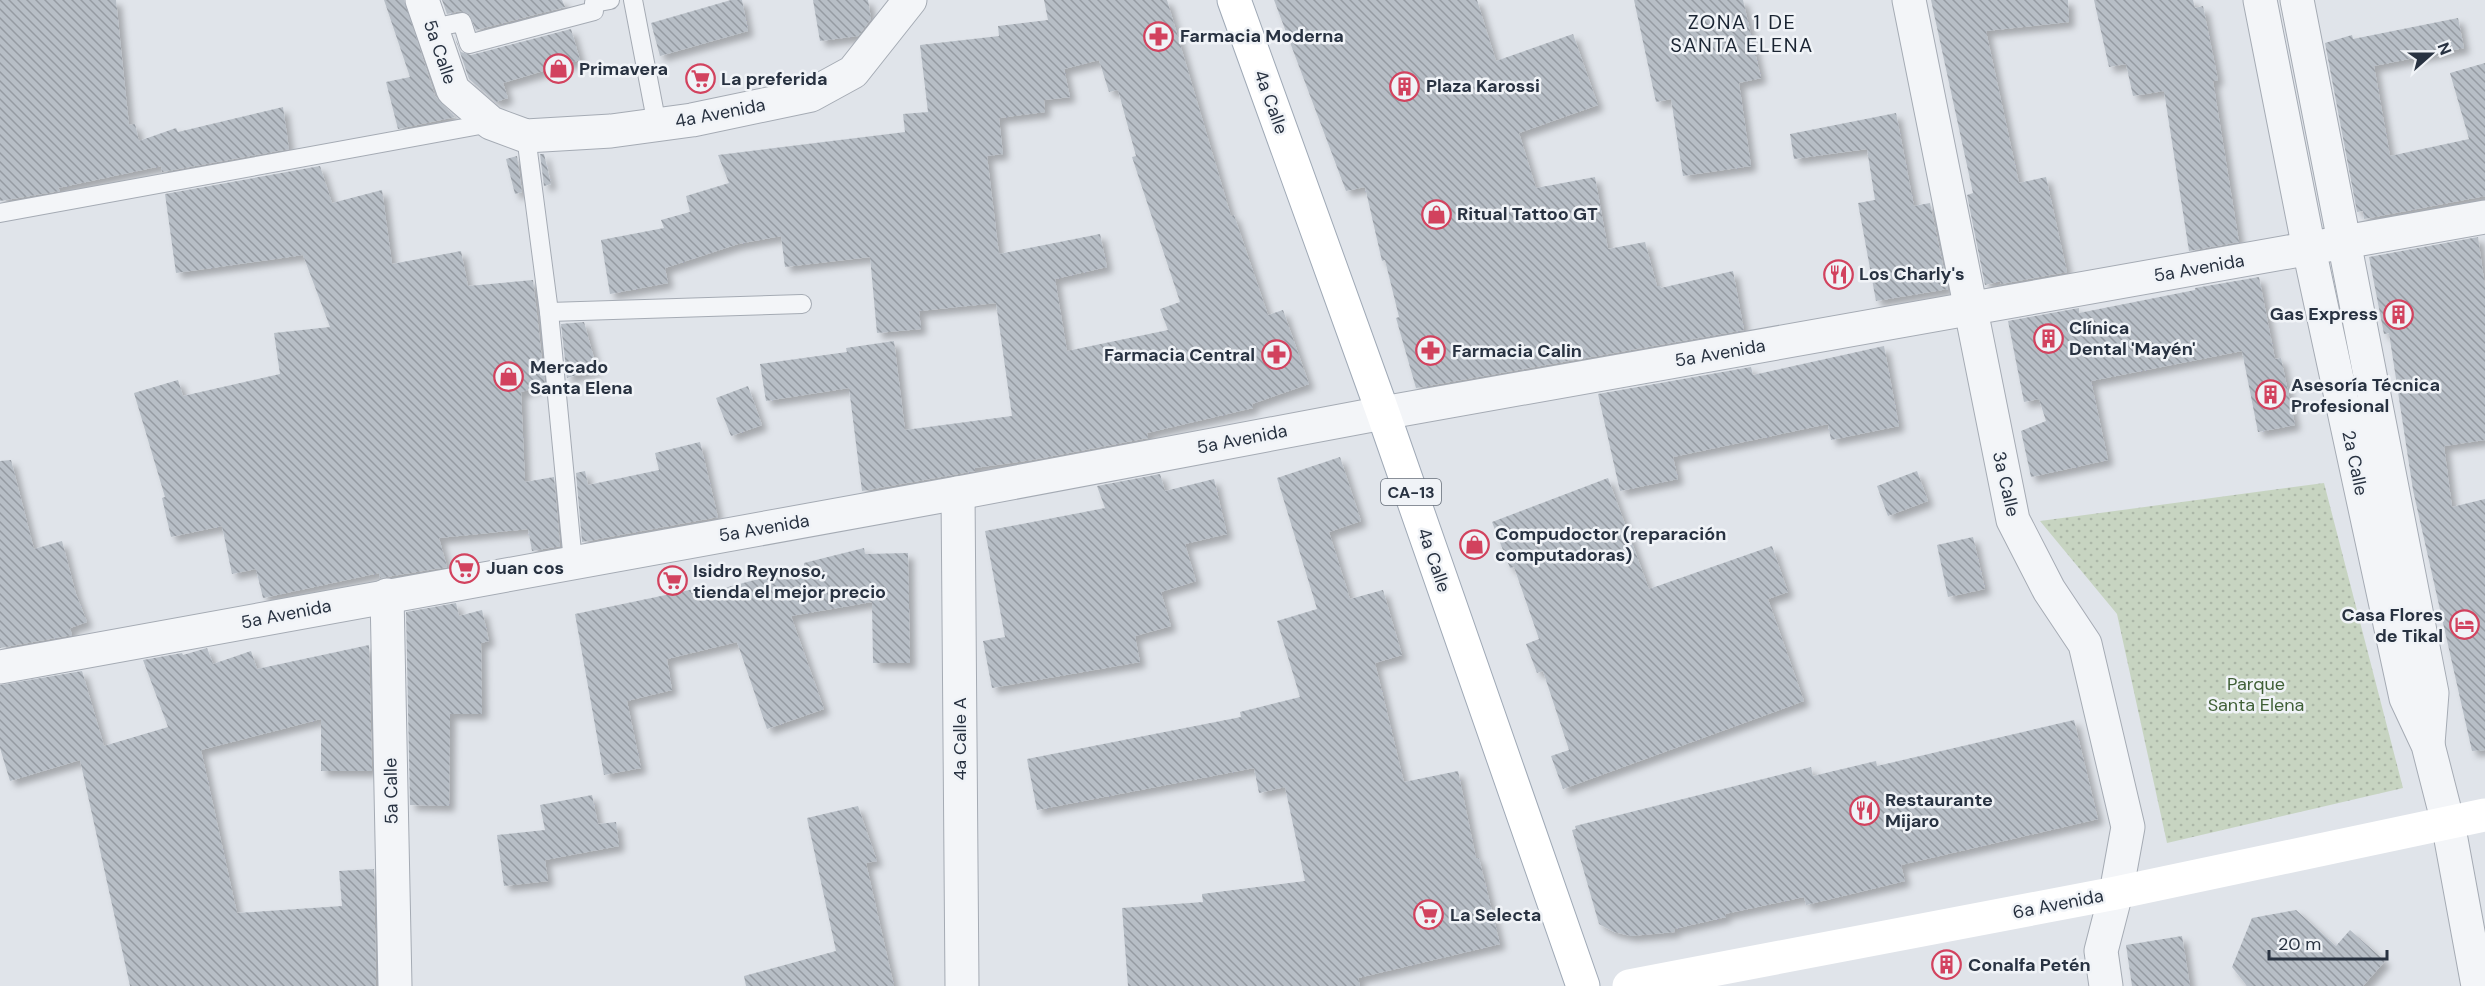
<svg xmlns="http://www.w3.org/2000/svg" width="2485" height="986" font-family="'DM Sans',sans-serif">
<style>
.grass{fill:url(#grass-dots)}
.building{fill:url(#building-back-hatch);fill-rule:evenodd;filter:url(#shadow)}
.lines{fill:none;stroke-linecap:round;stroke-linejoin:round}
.lane-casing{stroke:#a5abb4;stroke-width:20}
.street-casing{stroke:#a5abb4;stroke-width:35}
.primary-casing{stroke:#9fa9b6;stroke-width:35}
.lane{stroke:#f3f5f8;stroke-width:18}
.street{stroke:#f3f5f8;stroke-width:33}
.secondary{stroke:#fff;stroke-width:33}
.primary{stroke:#fff;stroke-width:33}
.labels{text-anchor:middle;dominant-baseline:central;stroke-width:5;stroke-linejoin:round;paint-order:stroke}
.shield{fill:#f0f3f7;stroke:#646c78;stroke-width:1.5}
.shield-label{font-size:16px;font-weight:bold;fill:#283241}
.poi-label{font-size:18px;font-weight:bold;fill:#283241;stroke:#f0f3f7;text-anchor:start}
.street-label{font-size:18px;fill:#283241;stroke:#f0f3f7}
.park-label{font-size:18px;fill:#3e5e35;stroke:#f0f3f7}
.neighbourhood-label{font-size:20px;letter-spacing:1.5px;fill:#1a2432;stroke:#f0f3f7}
</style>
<defs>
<pattern id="grass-dots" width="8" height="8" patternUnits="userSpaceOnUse" patternTransform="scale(1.5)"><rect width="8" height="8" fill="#c7d4c1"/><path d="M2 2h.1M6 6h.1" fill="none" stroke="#abb6a7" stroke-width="1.8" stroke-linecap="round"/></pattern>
<pattern id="building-back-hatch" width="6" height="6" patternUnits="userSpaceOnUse" patternTransform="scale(1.5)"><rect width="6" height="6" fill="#b7bec6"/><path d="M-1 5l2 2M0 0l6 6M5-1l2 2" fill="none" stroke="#959ba2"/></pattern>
<filter id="shadow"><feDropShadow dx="5.5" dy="5.5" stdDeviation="3" flood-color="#0004"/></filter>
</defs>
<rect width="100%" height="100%" fill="#e0e4ea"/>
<path class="grass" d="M 2324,483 L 2403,788 L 2167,843 L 2117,614 L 2040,521 Z"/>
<g class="building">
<path d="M 0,0 L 116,0 L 129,125 L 135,124 L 139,141 L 176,128 L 178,132 L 283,107 L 289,149 L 162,172 L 161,166 L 58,188 L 60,191 L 0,201 Z"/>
<path d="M 384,0 L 404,0 L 435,96 L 455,117 L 398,129 L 386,82 L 410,77 Z"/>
<path d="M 442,0 L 562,0 L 565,7 L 476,30 L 469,14 L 460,11 L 447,14 Z"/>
<path d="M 731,0 L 742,0 L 748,31 L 660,56 L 651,23 Z"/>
<path d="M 813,0 L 868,0 L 871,19 L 858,36 L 820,41 Z"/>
<path d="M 1044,0 L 1167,0 L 1231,216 L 1234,215 L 1268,315 L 1283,310 L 1309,384 L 1252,404 L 1253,408 L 1147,433 L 1148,438 L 1032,460 L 975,468 L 975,471 L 862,491 L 849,388 L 766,401 L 760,364 L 847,352 L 846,348 L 894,341 L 905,430 L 1012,416 L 996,303 L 919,311 L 921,329 L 877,333 L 870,257 L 785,267 L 781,236 L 738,244 L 665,268 L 668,283 L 610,294 L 601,240 L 664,228 L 661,220 L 690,212 L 686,196 L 729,183 L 718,155 L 905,132 L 903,114 L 928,112 L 920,45 L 999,36 L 998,26 L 1048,20 ZM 1099,60 L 1109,92 L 1118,90 L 1136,156 L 1132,157 L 1180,302 L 1160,309 L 1168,330 L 1067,351 L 1055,279 L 1107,267 L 1100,234 L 999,254 L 987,156 L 1003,154 L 999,118 L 1045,112 L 1044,100 L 1070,97 L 1064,69 Z"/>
<path d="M 1274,0 L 1477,0 L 1496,61 L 1573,34 L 1598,105 L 1519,133 L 1536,188 L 1595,177 L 1608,249 L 1645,242 L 1657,286 L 1660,286 L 1661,288 L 1733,271 L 1744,330 L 1416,388 L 1396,318 L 1399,317 L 1385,260 L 1382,261 L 1365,187 L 1346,191 Z"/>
<path d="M 1634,0 L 1743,0 L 1761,78 L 1739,83 L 1751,166 L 1683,176 L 1671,99 L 1656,102 Z"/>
<path d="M 1931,0 L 2068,0 L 2069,22 L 1986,31 L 2019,183 L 2046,177 L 2067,272 L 2001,284 L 2000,281 L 1985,285 L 1967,195 L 1973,193 Z"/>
<path d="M 2094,0 L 2193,0 L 2195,8 L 2203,6 L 2218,80 L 2213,81 L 2239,242 L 2189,251 L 2164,91 L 2133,96 L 2126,64 L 2109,67 Z"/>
<path d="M 2458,18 L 2464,48 L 2374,66 L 2390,156 L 2469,139 L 2450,73 L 2485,63 L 2485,196 L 2364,219 L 2363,211 L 2357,212 L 2325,43 L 2352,35 L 2353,39 Z"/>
<path d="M 571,29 L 580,60 L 503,83 L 508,98 L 496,102 L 469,79 L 454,35 L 461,52 L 471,55 Z"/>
<path d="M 1896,113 L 1914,206 L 1930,203 L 1948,289 L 1876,301 L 1858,203 L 1875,200 L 1867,149 L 1794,159 L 1790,134 Z"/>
<path d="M 540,154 L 544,154 L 551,184 L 544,186 Z"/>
<path d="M 517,156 L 522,192 L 515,194 L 506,159 Z"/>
<path d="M 320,166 L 332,203 L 382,190 L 392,264 L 461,251 L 468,286 L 533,280 L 545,385 L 521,392 L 525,482 L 554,477 L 560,546 L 532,551 L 528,529 L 439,538 L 447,567 L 380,578 L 379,573 L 263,598 L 256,569 L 232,574 L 222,526 L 171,537 L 162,498 L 165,497 L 134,393 L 178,380 L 183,396 L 280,374 L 274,333 L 330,327 L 303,255 L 176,273 L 165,194 Z"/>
<path d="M 2478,237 L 2485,287 L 2485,440 L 2444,446 L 2452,507 L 2485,499 L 2485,750 L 2472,751 L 2413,490 L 2389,333 L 2384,334 L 2369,257 Z"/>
<path d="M 2259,277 L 2275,359 L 2281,358 L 2295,425 L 2258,432 L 2242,351 L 2091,381 L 2108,460 L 2031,477 L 2021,431 L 2046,421 L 2039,399 L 2024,402 L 2008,321 L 2079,308 L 2079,313 L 2195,290 L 2195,288 Z"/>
<path d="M 584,322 L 597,369 L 567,378 L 561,324 Z"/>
<path d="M 1884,346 L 1899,426 L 1831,440 L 1828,424 L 1673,457 L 1678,479 L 1620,491 L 1598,394 L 1751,367 L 1753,375 Z"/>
<path d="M 748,386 L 762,425 L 731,436 L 716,398 Z"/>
<path d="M 700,442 L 718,517 L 582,542 L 576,473 L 585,471 L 588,485 L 659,470 L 655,453 Z"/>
<path d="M 1340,457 L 1361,521 L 1329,532 L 1350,599 L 1383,590 L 1402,655 L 1375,663 L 1404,782 L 1458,771 L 1476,858 L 1479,858 L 1500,944 L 1358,978 L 1360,986 L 1128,986 L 1122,908 L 1203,902 L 1202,894 L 1305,881 L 1285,787 L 1259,793 L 1254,768 L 1037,810 L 1027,759 L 1241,717 L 1240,712 L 1300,697 L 1277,621 L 1317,609 L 1277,478 Z"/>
<path d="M 11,460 L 34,549 L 62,541 L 76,594 L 87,622 L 70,628 L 72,635 L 0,648 L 0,461 Z"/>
<path d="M 1917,471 L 1928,501 L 1888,516 L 1877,486 Z"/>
<path d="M 1160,474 L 1165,491 L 1214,479 L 1227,534 L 1185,544 L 1196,581 L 1161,592 L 1171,626 L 1135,636 L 1140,662 L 992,688 L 983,641 L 1005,637 L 985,531 L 1105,508 L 1097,486 Z"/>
<path d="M 1608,478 L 1649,589 L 1772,546 L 1788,592 L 1768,599 L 1804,701 L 1563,789 L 1551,756 L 1569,750 L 1543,671 L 1537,673 L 1526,644 L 1539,639 L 1514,567 L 1510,568 L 1492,522 Z"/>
<path d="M 1973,537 L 1985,589 L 1948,597 L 1937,545 Z"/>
<path d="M 864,548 L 865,554 L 908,553 L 910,663 L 873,663 L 872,602 L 791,616 L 824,709 L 767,729 L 737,642 L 667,659 L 672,690 L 627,701 L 641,768 L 604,775 L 575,614 L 704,587 L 705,593 L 804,567 L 804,563 Z"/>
<path d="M 456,603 L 459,616 L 482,610 L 489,641 L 481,643 L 482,714 L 450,714 L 449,806 L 410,805 L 406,612 Z"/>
<path d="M 369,645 L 372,771 L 321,771 L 321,719 L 201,750 L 237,913 L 342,906 L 339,871 L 374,869 L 376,986 L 130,986 L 80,760 L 10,781 L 0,748 L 0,685 L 82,671 L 104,746 L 168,727 L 143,660 L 182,653 L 183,655 L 207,648 L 213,664 L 251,651 L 257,669 Z"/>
<path d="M 2074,720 L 2098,819 L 1901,865 L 1905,881 L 1806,905 L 1804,897 L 1725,914 L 1726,917 L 1674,929 L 1675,932 L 1631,936 L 1614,932 L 1599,924 L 1572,830 L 1576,829 L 1575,826 L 1811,767 L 1813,776 L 1876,761 L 1877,766 Z"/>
<path d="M 592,795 L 598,824 L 616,822 L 619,846 L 545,860 L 548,881 L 504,886 L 497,835 L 545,830 L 540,805 Z"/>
<path d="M 858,806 L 877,861 L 866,863 L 894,986 L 746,986 L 744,976 L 836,951 L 807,818 Z"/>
<path d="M 2296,910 L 2336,946 L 2350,930 L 2385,961 L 2363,986 L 2247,986 L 2232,967 L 2252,918 Z"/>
<path d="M 2182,936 L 2190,986 L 2132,986 L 2126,945 Z"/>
</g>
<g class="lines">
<defs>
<g id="lane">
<path d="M 633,0 L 657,125"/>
<path d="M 432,28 L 462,22 L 469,44 L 594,11 L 594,3 L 610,0"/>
<path d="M 526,136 L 549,312 L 573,562"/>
<path d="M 0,213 L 491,123"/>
<path d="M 549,312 L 802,304"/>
</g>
<g id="street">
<path d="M 422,0 L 453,90 L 491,123 L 526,136 L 611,131 L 692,120 L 811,95 L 853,72 L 910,0"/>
<path d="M 1909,0 L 2013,520 L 2049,590 L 2085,644 L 2128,827 L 2116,893 L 2101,951 L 2106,986"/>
<path d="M 2260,0 L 2309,249 L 2406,698 L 2428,745 L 2448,823 L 2478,986"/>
<path d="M 2297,0 L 2432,693 L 2428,744"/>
<path d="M 958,493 L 962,986"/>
<path d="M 387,595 L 395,986"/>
<path d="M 0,667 L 958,493 L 1383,413 L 2485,217"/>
</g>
<path id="primary" d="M 1234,0 L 1383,413 L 1583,986"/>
</defs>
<use href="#lane" class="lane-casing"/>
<use href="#street" class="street-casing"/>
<use href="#primary" class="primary-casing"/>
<use href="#lane" class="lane"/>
<use href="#street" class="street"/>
<path class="secondary" d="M 1629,986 L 2116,893 L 2485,815"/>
<use href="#primary" class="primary"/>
</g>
<defs>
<symbol id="pharmacy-ring" viewBox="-11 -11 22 22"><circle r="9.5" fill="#f0f3f7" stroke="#d2425e" stroke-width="1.5"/><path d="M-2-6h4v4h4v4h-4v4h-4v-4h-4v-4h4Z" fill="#d2425e"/></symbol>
<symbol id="shop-ring" viewBox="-11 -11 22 22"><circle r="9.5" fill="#f0f3f7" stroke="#d2425e" stroke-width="1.5"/><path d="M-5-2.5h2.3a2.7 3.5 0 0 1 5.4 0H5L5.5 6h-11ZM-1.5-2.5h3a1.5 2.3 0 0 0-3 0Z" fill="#d2425e"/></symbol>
<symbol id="supermarket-ring" viewBox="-11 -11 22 22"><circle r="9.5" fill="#f0f3f7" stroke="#d2425e" stroke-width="1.5"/><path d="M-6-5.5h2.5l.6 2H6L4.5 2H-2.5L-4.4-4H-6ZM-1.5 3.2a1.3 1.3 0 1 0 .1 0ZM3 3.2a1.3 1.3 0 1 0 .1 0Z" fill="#d2425e"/></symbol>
<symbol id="building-ring" viewBox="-11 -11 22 22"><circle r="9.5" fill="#f0f3f7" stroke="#d2425e" stroke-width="1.5"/><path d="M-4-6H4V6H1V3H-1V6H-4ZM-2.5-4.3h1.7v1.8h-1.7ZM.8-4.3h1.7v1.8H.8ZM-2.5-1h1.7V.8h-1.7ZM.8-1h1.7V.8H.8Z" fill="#d2425e"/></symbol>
<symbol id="restaurant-ring" viewBox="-11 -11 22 22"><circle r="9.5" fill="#f0f3f7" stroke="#d2425e" stroke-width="1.5"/><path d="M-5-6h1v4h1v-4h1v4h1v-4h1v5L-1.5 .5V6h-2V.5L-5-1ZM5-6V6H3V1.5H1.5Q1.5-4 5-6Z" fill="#d2425e"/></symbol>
<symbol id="hotel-ring" viewBox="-11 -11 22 22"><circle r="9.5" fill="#f0f3f7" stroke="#d2425e" stroke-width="1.5"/><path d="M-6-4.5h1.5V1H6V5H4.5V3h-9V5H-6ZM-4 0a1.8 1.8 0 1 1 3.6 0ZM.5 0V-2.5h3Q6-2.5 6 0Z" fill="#d2425e"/></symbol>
</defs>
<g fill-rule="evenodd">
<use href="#pharmacy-ring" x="1142" y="20" width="33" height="33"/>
<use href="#shop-ring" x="542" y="52" width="33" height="33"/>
<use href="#supermarket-ring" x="684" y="62" width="33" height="33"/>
<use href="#building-ring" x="1388" y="70" width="33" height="33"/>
<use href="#shop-ring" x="1420" y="198" width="33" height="33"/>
<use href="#restaurant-ring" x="1822" y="258" width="33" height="33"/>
<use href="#building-ring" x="2382" y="298" width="33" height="33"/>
<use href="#building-ring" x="2032" y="322" width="33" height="33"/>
<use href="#pharmacy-ring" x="1414" y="334" width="33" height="33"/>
<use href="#pharmacy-ring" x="1260" y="338" width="33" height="33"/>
<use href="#shop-ring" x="492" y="360" width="33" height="33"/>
<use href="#building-ring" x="2254" y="378" width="33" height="33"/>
<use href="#shop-ring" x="1458" y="528" width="33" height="33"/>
<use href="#supermarket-ring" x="448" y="552" width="33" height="33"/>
<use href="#supermarket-ring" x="656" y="564" width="33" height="33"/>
<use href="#hotel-ring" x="2448" y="608" width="33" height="33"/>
<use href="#restaurant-ring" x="1848" y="794" width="33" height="33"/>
<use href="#supermarket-ring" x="1412" y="898" width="33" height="33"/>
<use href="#building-ring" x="1930" y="948" width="33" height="33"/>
</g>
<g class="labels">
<rect class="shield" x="1381" y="479" width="60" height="26" rx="4.5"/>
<g class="shield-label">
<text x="1411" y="492">CA-13</text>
</g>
<g class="poi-label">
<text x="1180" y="36">Farmacia Moderna</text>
<text x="579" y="69">Primavera</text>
<text x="721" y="79">La preferida</text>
<text x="1426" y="86">Plaza Karossi</text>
<text x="1457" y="214">Ritual Tattoo GT</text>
<text x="1859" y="274">Los Charly's</text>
<text x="2378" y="314" text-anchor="end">Gas Express</text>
<text x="2069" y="328">Clínica<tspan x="2069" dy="21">Dental 'Mayén'</tspan></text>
<text x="1452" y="351">Farmacia Calin</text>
<text x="1255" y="355" text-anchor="end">Farmacia Central</text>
<text x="530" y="367">Mercado<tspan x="530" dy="21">Santa Elena</tspan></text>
<text x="2291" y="385">Asesoría Técnica<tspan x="2291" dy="21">Profesional</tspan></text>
<text x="1495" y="534">Compudoctor (reparación<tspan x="1495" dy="21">computadoras)</tspan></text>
<text x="486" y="568">Juan cos</text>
<text x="693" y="571">Isidro Reynoso,<tspan x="693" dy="21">tienda el mejor precio</tspan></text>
<text x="2443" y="615" text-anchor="end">Casa Flores<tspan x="2443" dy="21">de Tikal</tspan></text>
<text x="1885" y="800">Restaurante<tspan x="1885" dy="21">Mijaro</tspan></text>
<text x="1450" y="915">La Selecta</text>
<text x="1968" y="965">Conalfa Petén</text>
</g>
<g class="street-label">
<text transform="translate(440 52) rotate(71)">5a Calle</text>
<text transform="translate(1271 102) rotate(70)">4a Calle</text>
<text transform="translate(720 113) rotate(-11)">4a Avenida</text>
<text transform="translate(2199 268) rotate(-10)">5a Avenida</text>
<text transform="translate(1720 353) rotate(-10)">5a Avenida</text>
<text transform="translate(1242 439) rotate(-11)">5a Avenida</text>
<text transform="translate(2355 463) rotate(78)">2a Calle</text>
<text transform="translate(2006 484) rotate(77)">3a Calle</text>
<text transform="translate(764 528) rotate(-10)">5a Avenida</text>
<text transform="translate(1434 560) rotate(71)">4a Calle</text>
<text transform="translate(286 614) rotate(-11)">5a Avenida</text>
<text transform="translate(960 739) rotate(-90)">4a Calle A</text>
<text transform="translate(391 791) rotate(-91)">5a Calle</text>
<text transform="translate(2058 904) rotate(-11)">6a Avenida</text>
</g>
<g class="park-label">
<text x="2256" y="684">Parque<tspan x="2256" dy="21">Santa Elena</tspan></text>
</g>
<g class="neighbourhood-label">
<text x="1742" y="22">ZONA 1 DE<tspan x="1742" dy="23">SANTA ELENA</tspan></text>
</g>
</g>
<g transform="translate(2431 54) rotate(69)" stroke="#f0f3f7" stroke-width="4.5" paint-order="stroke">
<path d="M0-4.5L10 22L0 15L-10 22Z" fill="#283241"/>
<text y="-9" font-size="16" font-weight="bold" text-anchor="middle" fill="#283241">N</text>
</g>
<path d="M2269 950v9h118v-9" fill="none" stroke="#283241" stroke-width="3"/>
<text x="2278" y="950" font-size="18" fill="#283241" stroke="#f0f3f7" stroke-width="4.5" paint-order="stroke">20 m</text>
</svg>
